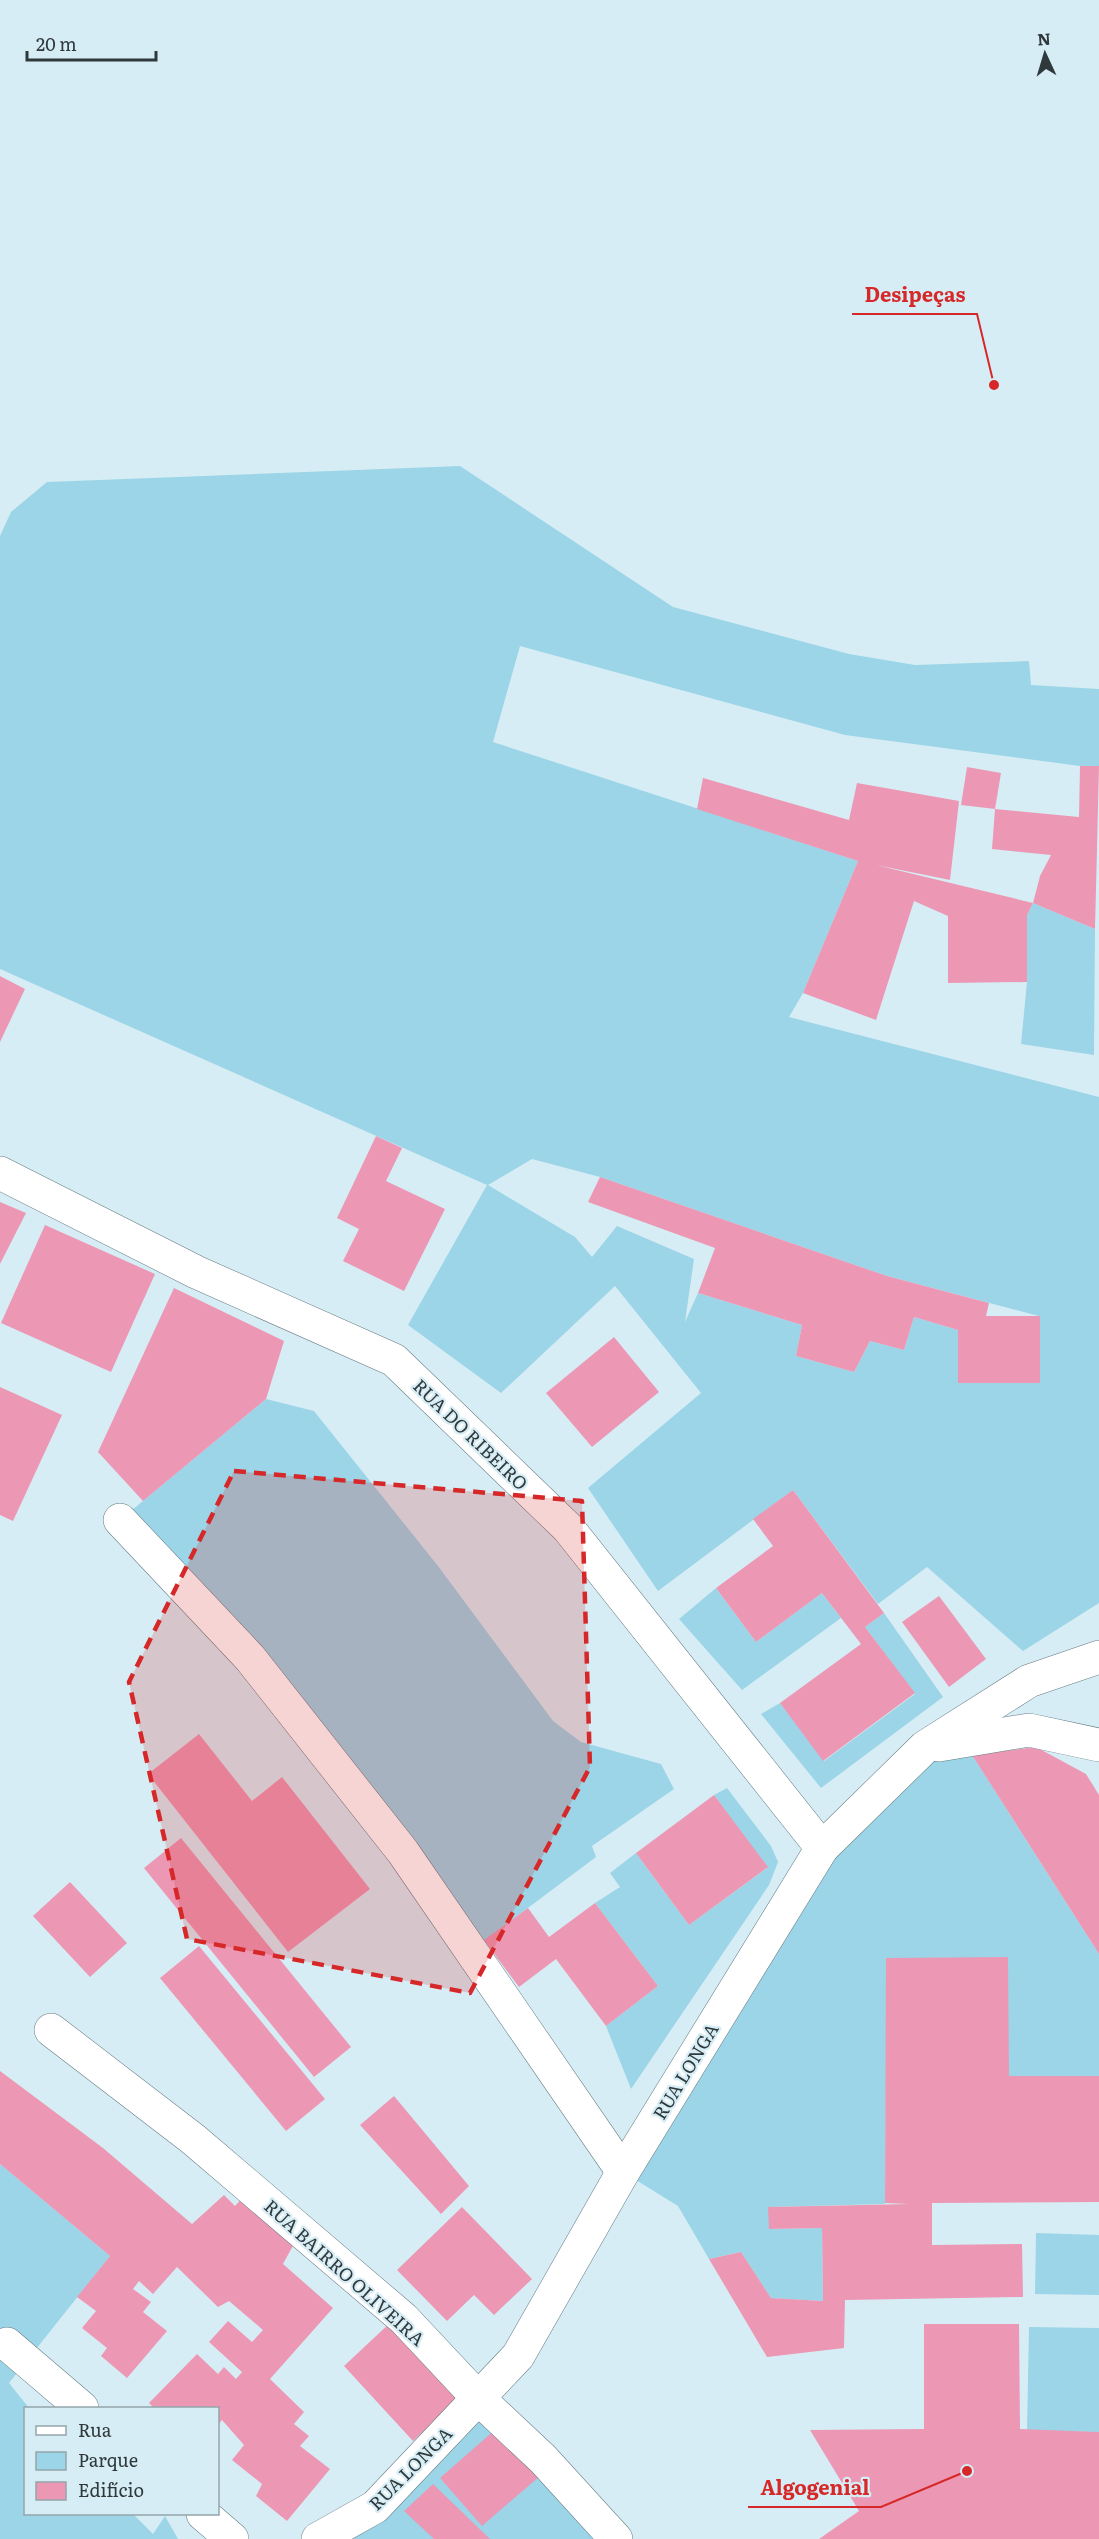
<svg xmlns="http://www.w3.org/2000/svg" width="1099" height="2539" font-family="Literata,serif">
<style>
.green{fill:#9bd5e7;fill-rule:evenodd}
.building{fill:#ec98b4}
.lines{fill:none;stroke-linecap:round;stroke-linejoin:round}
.street-casing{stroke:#667b82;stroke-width:34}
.street{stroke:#fff;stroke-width:33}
.marked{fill:#d62828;fill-opacity:0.2;stroke:#d62828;stroke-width:4.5;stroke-dasharray:12 8;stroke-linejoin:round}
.labels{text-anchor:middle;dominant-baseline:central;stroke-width:4.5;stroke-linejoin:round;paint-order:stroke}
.street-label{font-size:18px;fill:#2f383a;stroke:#d7edf5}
.leader{fill:none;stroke:#d62828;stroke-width:2}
.callout-dot{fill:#d62828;stroke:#d7edf5;stroke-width:2}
.callout-label{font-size:20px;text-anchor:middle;font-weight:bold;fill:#d62828;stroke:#d7edf5;stroke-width:4.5;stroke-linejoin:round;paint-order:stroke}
</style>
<rect width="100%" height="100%" fill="#d7edf5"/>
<g class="green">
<path d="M 460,466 L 673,607 L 849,654 L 915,665 L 1029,661 L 1031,685 L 1099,689 L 1099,766 L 1080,766 L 845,735 L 520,646 L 493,742 L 858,861 L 803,993 L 789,1017 L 1099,1097 L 1099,1603 L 1023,1651 L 927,1567 L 878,1604 L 793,1490 L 658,1591 L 588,1488 L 701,1393 L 615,1286 L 501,1393 L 408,1325 L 487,1185 L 0,969 L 0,536 L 11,512 L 47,482 ZM 532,1159 L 600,1177 L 887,1276 L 1039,1316 L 1040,1383 L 958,1383 L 958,1330 L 914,1317 L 904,1350 L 870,1341 L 854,1372 L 796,1356 L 802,1325 L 698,1293 L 685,1322 L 694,1259 L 617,1226 L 592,1257 L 575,1237 L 488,1185 Z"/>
<path d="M 1033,903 L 1095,929 L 1094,1055 L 1021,1044 L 1027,982 L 1027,915 Z"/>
<path d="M 266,1399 L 314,1411 L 438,1566 L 553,1721 L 581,1742 L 661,1764 L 674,1789 L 592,1846 L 596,1857 L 485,1940 L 473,1953 L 120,1520 Z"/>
<path d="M 716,1588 L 756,1642 L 822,1593 L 841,1618 L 742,1690 L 679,1619 Z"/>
<path d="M 884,1613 L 943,1697 L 821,1788 L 761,1714 L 780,1703 L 824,1761 L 915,1694 L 865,1627 Z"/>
<path d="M 925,1747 L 972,1755 L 1099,1954 L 1099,2076 L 1009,2076 L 887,1958 L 885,2204 L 769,2207 L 769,2229 L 822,2228 L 823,2301 L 771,2298 L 741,2252 L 709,2259 L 678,2206 L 623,2172 L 822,1848 Z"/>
<path d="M 727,1788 L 771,1846 L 778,1862 L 769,1885 L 631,2089 L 606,2026 L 658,1986 L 595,1903 L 620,1887 L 610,1873 L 636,1853 L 689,1925 L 767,1868 L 714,1795 Z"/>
<path d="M 0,2164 L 110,2256 L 9,2383 L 29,2408 L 26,2408 L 26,2514 L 133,2514 L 153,2534 L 165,2516 L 178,2539 L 0,2539 Z"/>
<path d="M 1036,2233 L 1099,2235 L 1099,2295 L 1035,2294 Z"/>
<path d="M 1029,2327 L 1099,2328 L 1099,2432 L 1027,2431 Z"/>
<path d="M 478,2398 L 611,2539 L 318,2539 Z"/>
</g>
<g class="building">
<path d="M 1080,766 L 1099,766 L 1095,929 L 1033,903 L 1027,915 L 1027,982 L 948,983 L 948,916 L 914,901 L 876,1020 L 803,993 L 858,861 L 697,809 L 703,778 L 849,820 L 857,783 L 959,801 L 950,880 L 876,865 L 1033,903 L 1040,876 L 1051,855 L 992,849 L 995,809 L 1079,817 Z"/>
<path d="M 967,767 L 1001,773 L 995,809 L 961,805 Z"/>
<path d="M 0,976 L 25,989 L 0,1042 Z"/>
<path d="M 376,1136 L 402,1148 L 386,1181 L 445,1209 L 404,1291 L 343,1261 L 359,1229 L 337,1218 Z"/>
<path d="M 600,1177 L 887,1276 L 989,1303 L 986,1316 L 1040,1316 L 1040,1383 L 958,1383 L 958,1330 L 914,1317 L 904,1350 L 870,1341 L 854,1372 L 796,1356 L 802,1325 L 698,1293 L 715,1248 L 588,1202 Z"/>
<path d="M 0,1202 L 26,1213 L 0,1264 Z"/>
<path d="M 45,1225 L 155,1274 L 111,1372 L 1,1323 Z"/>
<path d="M 174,1288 L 284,1341 L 266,1399 L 143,1501 L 98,1452 Z"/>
<path d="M 614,1337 L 659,1392 L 592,1447 L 546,1393 Z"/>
<path d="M 0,1387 L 62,1415 L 13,1521 L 0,1515 Z"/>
<path d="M 793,1490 L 884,1613 L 865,1627 L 915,1693 L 823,1761 L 780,1703 L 861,1644 L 822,1593 L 756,1642 L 716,1588 L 773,1546 L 753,1519 Z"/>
<path d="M 939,1596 L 986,1659 L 949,1687 L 902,1622 Z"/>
<path d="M 199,1734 L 252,1801 L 282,1777 L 370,1889 L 288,1952 L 148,1774 Z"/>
<path d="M 1036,1747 L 1086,1774 L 1099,1795 L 1099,1954 L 972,1755 Z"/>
<path d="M 714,1795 L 768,1867 L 689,1925 L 636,1853 Z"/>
<path d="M 181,1838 L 351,2047 L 314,2077 L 144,1868 Z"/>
<path d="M 70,1882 L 127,1943 L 90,1977 L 33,1916 Z"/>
<path d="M 595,1903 L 658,1986 L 606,2026 L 556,1959 L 519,1987 L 484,1940 L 528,1908 L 549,1937 Z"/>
<path d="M 199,1946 L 325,2099 L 286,2131 L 160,1978 Z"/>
<path d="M 1008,1957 L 1009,2076 L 1099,2076 L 1099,2202 L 932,2203 L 932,2245 L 1022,2244 L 1023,2297 L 845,2300 L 844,2348 L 767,2357 L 709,2259 L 741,2252 L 771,2298 L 823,2301 L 822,2228 L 769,2229 L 768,2207 L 909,2204 L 885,2203 L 886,1958 Z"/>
<path d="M 0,2071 L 103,2148 L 192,2224 L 224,2195 L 235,2206 L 246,2194 L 295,2242 L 283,2264 L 333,2308 L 270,2379 L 304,2412 L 294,2424 L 309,2436 L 300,2446 L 330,2469 L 287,2521 L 256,2496 L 262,2484 L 232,2460 L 244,2445 L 222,2420 L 218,2425 L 218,2408 L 154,2408 L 149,2403 L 197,2354 L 218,2374 L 224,2367 L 236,2379 L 242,2372 L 209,2342 L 228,2321 L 252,2342 L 263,2330 L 229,2301 L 218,2307 L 177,2267 L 153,2294 L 139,2281 L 133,2289 L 151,2302 L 143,2312 L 167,2331 L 127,2378 L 101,2356 L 107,2348 L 82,2328 L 96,2311 L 77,2297 L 110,2256 L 0,2164 Z"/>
<path d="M 394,2096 L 469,2186 L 441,2214 L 360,2125 Z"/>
<path d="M 462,2207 L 532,2279 L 494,2315 L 474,2295 L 447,2321 L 397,2270 Z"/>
<path d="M 391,2322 L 460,2397 L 413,2441 L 344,2366 Z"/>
<path d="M 924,2324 L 1019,2324 L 1020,2429 L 1099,2432 L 1099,2539 L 819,2539 L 859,2511 L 810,2430 L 924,2429 Z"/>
<path d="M 497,2428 L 540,2476 L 482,2526 L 440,2478 Z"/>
<path d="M 433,2484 L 490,2539 L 434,2539 L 404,2511 Z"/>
</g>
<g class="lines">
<defs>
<g id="street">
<path d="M 0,1173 L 196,1272 L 394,1360 L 568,1528 L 822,1848"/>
<path d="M 120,1520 L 250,1658 L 403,1852 L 623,2172"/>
<path d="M 939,1745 L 1029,1730 L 1099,1745"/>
<path d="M 51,2030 L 193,2139 L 404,2319 L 478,2398 L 543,2459 L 616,2539"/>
<path d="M 7,2344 L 82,2408"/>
<path d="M 203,2514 L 232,2539"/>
<path d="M 318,2539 L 375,2507 L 518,2356 L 623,2172 L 822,1848 L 925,1747 L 1029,1681 L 1099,1657"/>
</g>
</defs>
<use href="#street" class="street-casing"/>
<use href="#street" class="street"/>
</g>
<path class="marked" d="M 234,1471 L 582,1501 L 590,1767 L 470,1993 L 187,1939 L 129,1682 Z"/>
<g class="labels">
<g class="street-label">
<text transform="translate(471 1434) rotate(44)">RUA DO RIBEIRO</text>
<text transform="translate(685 2071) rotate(-59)">RUA LONGA</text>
<text transform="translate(345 2272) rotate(42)">RUA BAIRRO OLIVEIRA</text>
<text transform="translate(410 2468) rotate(-45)">RUA LONGA</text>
</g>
</g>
<path class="leader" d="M994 385L977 314H852M967 2471L881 2507H748"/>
<g class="callout-dot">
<circle cx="994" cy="385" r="6"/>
<circle cx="967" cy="2471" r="6"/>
</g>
<g class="callout-label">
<text x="915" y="302">Desipeças</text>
<text x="815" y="2495">Algogenial</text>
</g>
<rect x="24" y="2407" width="195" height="108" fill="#d7edf5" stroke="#94a5aa" stroke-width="1.5"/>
<rect x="36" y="2426" width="30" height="9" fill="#ffffff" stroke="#94a5aa" stroke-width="1.5"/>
<text x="78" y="2437" font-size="18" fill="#2f383a">Rua</text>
<rect x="36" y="2452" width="30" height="18" fill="#9bd5e7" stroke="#94a5aa" stroke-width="1.5"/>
<text x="78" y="2467" font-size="18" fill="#2f383a">Parque</text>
<rect x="36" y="2482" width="30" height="18" fill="#ec98b4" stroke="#94a5aa" stroke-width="1.5"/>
<text x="78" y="2497" font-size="18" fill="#2f383a">Edifício</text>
<g transform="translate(1045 54) rotate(356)" stroke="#d7edf5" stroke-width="4.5" paint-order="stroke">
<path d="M0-4.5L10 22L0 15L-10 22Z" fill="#2f383a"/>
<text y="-9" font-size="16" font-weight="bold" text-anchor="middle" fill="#2f383a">N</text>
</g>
<path d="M27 51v9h129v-9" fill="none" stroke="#2f383a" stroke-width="3"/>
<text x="36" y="51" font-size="18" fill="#2f383a" stroke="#d7edf5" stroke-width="4.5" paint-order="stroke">20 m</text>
</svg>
